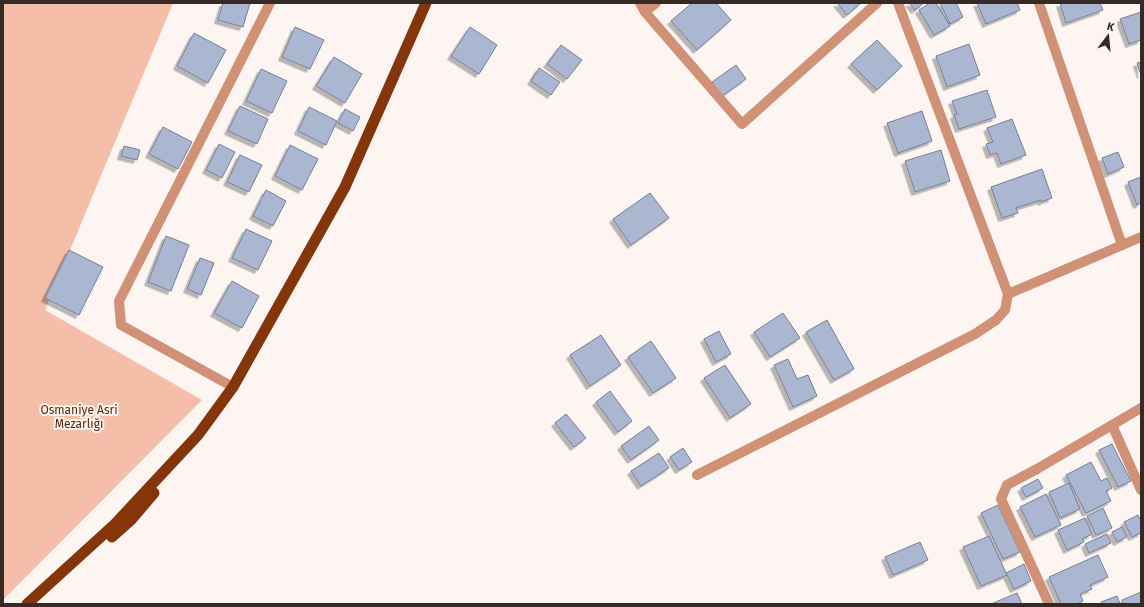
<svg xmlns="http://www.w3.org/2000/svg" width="1144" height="607" font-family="'Fira Sans',sans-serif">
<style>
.green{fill:#f4bea8}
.building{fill:#abb7d1;stroke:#747f98;filter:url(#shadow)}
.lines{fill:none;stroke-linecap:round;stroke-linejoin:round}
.minor{stroke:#d09176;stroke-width:10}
.trunk{stroke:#85350a;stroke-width:11}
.labels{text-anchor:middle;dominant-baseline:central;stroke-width:4;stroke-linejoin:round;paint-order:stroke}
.park-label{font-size:12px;fill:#5f2404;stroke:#fcf5f2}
</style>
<defs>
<filter id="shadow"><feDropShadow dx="-3.5" dy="3.5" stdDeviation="0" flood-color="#0004"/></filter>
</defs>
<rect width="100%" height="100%" fill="#fcf5f2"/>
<path class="green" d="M 3,3 L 173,3 L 45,310 L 202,400 L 3,600 Z"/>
<g class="building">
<path d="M 223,3 L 250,3 L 243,27 L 218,20 Z"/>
<path d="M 692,3 L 716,3 L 731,20 L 697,50 L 671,21 Z"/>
<path d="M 837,3 L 861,3 L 847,15 Z"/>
<path d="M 909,3 L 924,3 L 915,10 Z"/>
<path d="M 930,3 L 936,3 L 950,26 L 934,35 L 919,10 Z"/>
<path d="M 940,3 L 956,3 L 963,17 L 950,24 Z"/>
<path d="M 977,3 L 1017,3 L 1020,10 L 986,24 Z"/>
<path d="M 1060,3 L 1100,3 L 1103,10 L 1066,23 Z"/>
<path d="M 1141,12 L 1141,40 L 1129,44 L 1120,19 Z"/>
<path d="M 295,27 L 324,40 L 310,69 L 282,57 Z"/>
<path d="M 470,27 L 497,45 L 479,74 L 451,56 Z"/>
<path d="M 194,33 L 226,50 L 208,83 L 177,66 Z"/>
<path d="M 877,40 L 902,66 L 877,90 L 851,64 Z"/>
<path d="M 969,44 L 980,75 L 947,87 L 936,56 Z"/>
<path d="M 561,45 L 582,60 L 567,79 L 547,64 Z"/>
<path d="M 334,57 L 362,74 L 345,103 L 316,86 Z"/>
<path d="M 1141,62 L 1141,75 L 1137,63 Z"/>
<path d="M 736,65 L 746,79 L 722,96 L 712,82 Z"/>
<path d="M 539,68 L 560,82 L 551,95 L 531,81 Z"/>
<path d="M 261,69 L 287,81 L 272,113 L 246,101 Z"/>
<path d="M 987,90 L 996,117 L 959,129 L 954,115 L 957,114 L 952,101 Z"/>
<path d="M 240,106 L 268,119 L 257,144 L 228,131 Z"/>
<path d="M 309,107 L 337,121 L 326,145 L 298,131 Z"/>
<path d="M 345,109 L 360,117 L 353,131 L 338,123 Z"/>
<path d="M 922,111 L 932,141 L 898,153 L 887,123 Z"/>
<path d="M 1012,119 L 1026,155 L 1001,164 L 997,153 L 990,155 L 986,144 L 993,142 L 987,128 Z"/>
<path d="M 163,127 L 192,142 L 178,169 L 149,154 Z"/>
<path d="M 219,144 L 235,152 L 222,178 L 206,170 Z"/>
<path d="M 290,145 L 318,159 L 302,190 L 275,176 Z"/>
<path d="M 124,146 L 140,150 L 137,160 L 121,156 Z"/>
<path d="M 941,150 L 950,181 L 915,192 L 905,161 Z"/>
<path d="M 1118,152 L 1124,167 L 1108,174 L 1102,158 Z"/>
<path d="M 240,155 L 262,165 L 249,192 L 227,182 Z"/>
<path d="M 1042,169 L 1052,198 L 1041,202 L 1041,200 L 1016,208 L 1018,213 L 1002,218 L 991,187 Z"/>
<path d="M 1141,177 L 1141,203 L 1137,205 L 1128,182 Z"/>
<path d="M 266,190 L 286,201 L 273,226 L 253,216 Z"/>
<path d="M 650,193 L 669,218 L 631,245 L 613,219 Z"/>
<path d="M 246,229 L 272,241 L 258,270 L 232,258 Z"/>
<path d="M 166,236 L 189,245 L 171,291 L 148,282 Z"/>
<path d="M 69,250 L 103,267 L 79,315 L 45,298 Z"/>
<path d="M 200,258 L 214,263 L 201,295 L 187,289 Z"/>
<path d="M 232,281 L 259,296 L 242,328 L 214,313 Z"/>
<path d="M 783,313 L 800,338 L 770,357 L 754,332 Z"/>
<path d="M 827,320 L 854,369 L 834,380 L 806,332 Z"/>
<path d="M 719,331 L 731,354 L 716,362 L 704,339 Z"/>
<path d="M 601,335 L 621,365 L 590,386 L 570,355 Z"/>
<path d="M 651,341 L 676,378 L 653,393 L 628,357 Z"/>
<path d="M 788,359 L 797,379 L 808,375 L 817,396 L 793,407 L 774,365 Z"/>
<path d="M 725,365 L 751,404 L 730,418 L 704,378 Z"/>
<path d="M 610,391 L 632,421 L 618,432 L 596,402 Z"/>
<path d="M 566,414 L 586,438 L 574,447 L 555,423 Z"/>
<path d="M 649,426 L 659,440 L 631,460 L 621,446 Z"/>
<path d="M 1112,444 L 1131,481 L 1118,487 L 1099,450 Z"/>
<path d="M 683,448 L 692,462 L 679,470 L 670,457 Z"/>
<path d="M 659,453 L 669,468 L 641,486 L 631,471 Z"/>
<path d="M 1091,462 L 1101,481 L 1107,478 L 1112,488 L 1106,491 L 1111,501 L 1086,513 L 1066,475 Z"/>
<path d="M 1038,479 L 1043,488 L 1026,497 L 1021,488 Z"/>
<path d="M 1069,483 L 1080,509 L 1060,518 L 1049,492 Z"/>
<path d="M 1046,494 L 1061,525 L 1035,537 L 1020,507 Z"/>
<path d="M 998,505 L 1020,552 L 1003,559 L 981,513 Z"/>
<path d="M 1103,508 L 1112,528 L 1096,535 L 1087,516 Z"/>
<path d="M 1138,515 L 1141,521 L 1141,533 L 1132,537 L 1124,522 Z"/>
<path d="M 1085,518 L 1092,534 L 1082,539 L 1084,542 L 1067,550 L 1058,530 Z"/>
<path d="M 1122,527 L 1127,537 L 1117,542 L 1112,532 Z"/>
<path d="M 1107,534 L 1111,543 L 1089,553 L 1085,544 Z"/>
<path d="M 989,536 L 1007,575 L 981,586 L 963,547 Z"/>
<path d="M 920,542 L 928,560 L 893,575 L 885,557 Z"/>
<path d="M 1098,555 L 1108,577 L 1090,585 L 1092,589 L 1080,594 L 1083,601 L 1077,604 L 1061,604 L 1049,577 Z"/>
<path d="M 1024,564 L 1031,581 L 1014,589 L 1006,573 Z"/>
<path d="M 1141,592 L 1141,604 L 1123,604 L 1122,600 Z"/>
<path d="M 1017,593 L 1022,604 L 991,604 Z"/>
<path d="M 1117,596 L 1120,604 L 1102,604 L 1101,602 Z"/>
</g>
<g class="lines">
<g class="minor">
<path d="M 640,3 L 645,12 L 742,124 L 877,3"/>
<path d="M 1039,3 L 1122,245"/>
<path d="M 645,12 L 656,3"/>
<path d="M 1008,294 L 1141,237"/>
<path d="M 233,387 L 121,325 L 119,301 L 270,3"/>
<path d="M 1112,425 L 1141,490"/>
<path d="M 697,475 L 975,334 L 996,320 L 1005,310 L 1008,294 L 898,3"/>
<path d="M 1049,604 L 1001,499 L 1007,485 L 1037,469 L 1141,408"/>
</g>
<g class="trunk">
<path d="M 112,537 L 131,520 L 154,493"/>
<path d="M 27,604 L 115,524 L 198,435 L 233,387 L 345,187 L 426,3"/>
</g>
</g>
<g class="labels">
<g class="park-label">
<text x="79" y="410">Osmaniye Asri<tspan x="79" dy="14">Mezarlığı</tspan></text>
</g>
</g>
<rect width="1144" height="607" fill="none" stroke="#362a25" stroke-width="8"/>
<g transform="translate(1108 36) rotate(16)" stroke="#fcf5f2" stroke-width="3" paint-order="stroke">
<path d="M0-3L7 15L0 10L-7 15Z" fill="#362a25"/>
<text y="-6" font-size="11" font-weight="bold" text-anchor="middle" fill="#362a25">K</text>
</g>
</svg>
